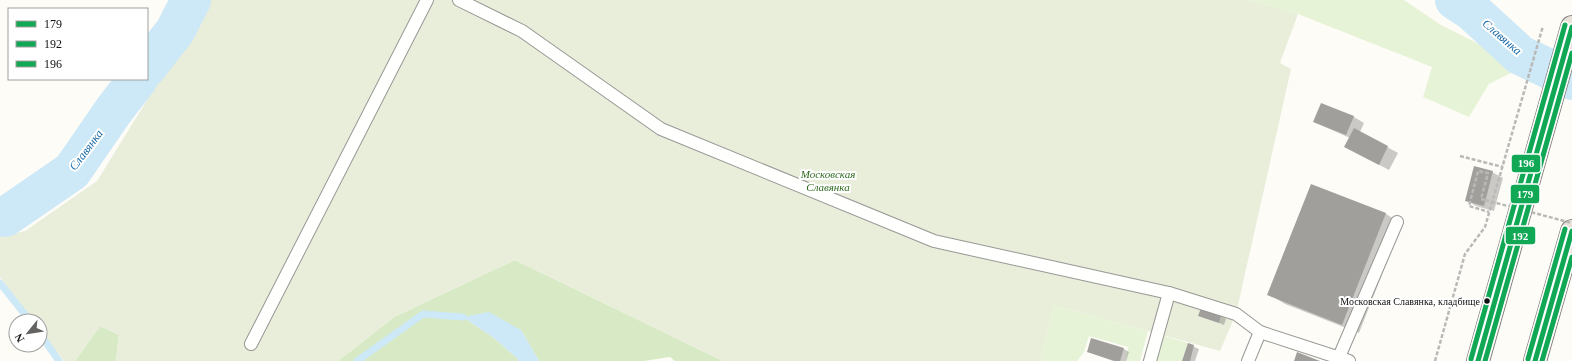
<svg xmlns="http://www.w3.org/2000/svg" width="1572" height="361" font-family="'Times New Roman',serif">
<style>
.green{fill:#e7f3d7}
.forest{fill:#d8eac5}
.cemetery{fill:#e9eedb}
.water{fill:#cde8f7}
.shadow{fill:#0003}
.lines{fill:none;stroke-linecap:round;stroke-linejoin:round}
.stream{stroke:#cde8f7;stroke-width:7}
.river{stroke:#cde8f7;stroke-width:40}
.building{fill:#a19f9c}
.lane-casing{stroke:#979795;stroke-width:14}
.highway-casing{stroke:#858482;stroke-width:24}
.path{stroke:#b9b9b8;stroke-width:2.5;stroke-dasharray:4 2;stroke-linecap:butt}
.lane{stroke:#fffffe;stroke-width:12}
.highway{stroke:#eae1d8;stroke-width:22}
.path-bridge{stroke:#b9b9b8;stroke-width:2.5;stroke-dasharray:4 2;stroke-linecap:butt}
.bus-1-casing{stroke:#fff;stroke-width:8}
.bus-2-casing{stroke:#fff;stroke-width:8}
.bus-3-casing{stroke:#fff;stroke-width:8}
.bus-1{stroke:#10a855;stroke-width:5}
.bus-2{stroke:#10a855;stroke-width:5}
.bus-3{stroke:#10a855;stroke-width:5}
.bus-dot{fill:#111;stroke:#fff;stroke-width:1.5}
.labels{text-anchor:middle;dominant-baseline:central;stroke-width:4;stroke-linejoin:round;paint-order:stroke}
.bus-label{font-size:10px;fill:#111;stroke:#fff;text-anchor:end}
.park-label{font-size:11px;font-style:italic;fill:#2f6b1f;stroke:#fff}
.water-label{font-size:12px;font-style:italic;fill:#1768a6;stroke:#fff}
.line-badge{stroke:#fff;stroke-width:1.5}
.badge-label{font-size:11px;text-anchor:middle;font-weight:bold;fill:#fff}
</style>
<rect width="100%" height="100%" fill="#fdfcf7"/>
<g class="green">
<path d="M 1247,0 L 1404,0 L 1441,25 L 1475,42 L 1517,70 L 1489,84 L 1469,117 L 1423,97 L 1432,67 L 1298,14 Z"/>
<path d="M 1054,305 L 1148,331 L 1140,361 L 1126,361 L 1128,347 L 1089,336 L 1084,352 L 1077,361 L 1040,361 Z"/>
<path d="M 1161,335 L 1188,343 L 1182,361 L 1154,361 Z"/>
</g>
<g class="forest">
<path d="M 515,260 L 723,361 L 675,361 L 670,357 L 644,361 L 539,361 L 521,330 L 463,317 L 494,338 L 518,359 L 518,361 L 338,361 L 394,317 Z"/>
<path d="M 100,326 L 119,335 L 116,361 L 75,361 Z"/>
</g>
<path class="cemetery" d="M 209,0 L 1247,0 L 1298,14 L 1280,63 L 1291,69 L 1236,314 L 1220,351 L 1054,305 L 1040,361 L 723,361 L 515,260 L 394,317 L 338,361 L 116,361 L 119,335 L 100,326 L 75,361 L 64,361 L 40,330 L 40,321 L 33,321 L 0,277 L 0,236 L 25,231 L 97,181 Z"/>
<path class="water" d="M 489,312 L 521,330 L 539,361 L 518,361 L 518,359 L 494,338 L 463,317 Z"/>
<g class="shadow">
<path d="M 1322,104 L 1354,117 L 1364,123 L 1360,132 L 1398,153 L 1389,170 L 1355,152 L 1350,138 L 1325,127 L 1315,122 Z"/>
<path d="M 1492,172 L 1503,178 L 1494,211 L 1476,206 L 1466,200 Z"/>
<path d="M 1312,185 L 1386,214 L 1402,224 L 1359,333 L 1285,304 L 1269,294 Z"/>
<path d="M 1200,315 L 1221,316 L 1226,319 L 1224,325 Z"/>
<path d="M 1188,344 L 1199,349 L 1195,361 L 1183,361 Z"/>
<path d="M 1124,349 L 1129,352 L 1126,361 L 1113,361 L 1088,352 Z"/>
</g>
<g class="lines">
<g class="stream">
<path d="M 0,283 L 30,321"/>
<path d="M 40,334 L 59,361"/>
<path d="M 357,361 L 423,314 L 463,317"/>
</g>
<g class="river">
<path d="M 1455,0 L 1472,11 L 1520,55 L 1572,80"/>
<path d="M 147,67 L 175,31 L 191,0"/>
<path d="M 0,216 L 5,217 L 72,171 L 114,110 L 138,79"/>
</g>
</g>
<g class="building">
<path d="M 1321,103 L 1354,116 L 1346,135 L 1313,122 Z"/>
<path d="M 1354,128 L 1388,146 L 1379,165 L 1344,147 Z"/>
<path d="M 1474,166 L 1493,171 L 1484,206 L 1465,201 Z"/>
<path d="M 1311,184 L 1386,213 L 1342,325 L 1267,295 Z"/>
<path d="M 1201,308 L 1221,315 L 1219,323 L 1198,316 Z"/>
<path d="M 1091,338 L 1124,348 L 1120,361 L 1115,361 L 1087,352 Z"/>
<path d="M 1188,343 L 1194,345 L 1190,361 L 1182,361 Z"/>
<path d="M 1297,352 L 1320,361 L 1294,361 Z"/>
</g>
<g class="lines">
<defs>
<g id="lane">
<path d="M 459,0 L 522,31 L 661,129 L 934,241 L 1169,293 L 1150,361"/>
<path d="M 1169,293 L 1236,314 L 1260,332 L 1349,361"/>
<path d="M 251,344 L 427,0"/>
<path d="M 1339,357 L 1397,222"/>
<path d="M 1248,361 L 1260,332"/>
</g>
<g id="highway">
<path d="M 1478,361 L 1572,27"/>
<path d="M 1535,361 L 1572,231"/>
</g>
</defs>
<use href="#lane" class="lane-casing"/>
<use href="#highway" class="highway-casing"/>
<g class="path">
<path d="M 1460,156 L 1503,167"/>
<path d="M 1485,200 L 1481,199 L 1488,173 L 1478,171 L 1469,206 L 1489,212"/>
<path d="M 1435,361 L 1465,254 L 1485,227 L 1543,26"/>
</g>
<use href="#lane" class="lane"/>
<use href="#highway" class="highway"/>
<path class="path-bridge" d="M 1485,200 L 1572,223"/>
<defs>
<g id="bus-1">
<path d="M 1478,361 L 1572,27"/>
<path d="M 1535,361 L 1572,231"/>
</g>
<g id="bus-2">
<path d="M 1485,361 L 1572,53"/>
<path d="M 1542,361 L 1572,257"/>
</g>
<g id="bus-3">
<path d="M 1471,359 L 1565,25"/>
<path d="M 1528,359 L 1565,229"/>
</g>
</defs>
<use href="#bus-1" class="bus-1-casing"/>
<use href="#bus-2" class="bus-2-casing"/>
<use href="#bus-3" class="bus-3-casing"/>
<use href="#bus-1" class="bus-1"/>
<use href="#bus-2" class="bus-2"/>
<use href="#bus-3" class="bus-3"/>
</g>
<circle class="bus-dot" cx="1487" cy="301" r="3.5"/>
<g class="labels">
<g class="bus-label">
<text x="1480" y="301">Московская Славянка, кладбище</text>
</g>
<g class="park-label">
<text x="828" y="174">Московская<tspan x="828" dy="13">Славянка</tspan></text>
</g>
<g class="water-label">
<text transform="translate(1502 37) rotate(41)">Славянка</text>
<text transform="translate(86 150) rotate(-53)">Славянка</text>
</g>
</g>
<g class="line-badge">
<rect x="1511" y="154" width="30" height="19" rx="4" fill="#10a855"/>
<rect x="1510" y="184" width="30" height="20" rx="4" fill="#10a855"/>
<rect x="1505" y="226" width="31" height="19" rx="4" fill="#10a855"/>
</g>
<g class="badge-label">
<text x="1526" y="167">196</text>
<text x="1525" y="198">179</text>
<text x="1520" y="240">192</text>
</g>
<rect x="8" y="8" width="140" height="72" fill="#ffffff" stroke="#a0a0a0"/>
<rect x="16" y="21" width="20" height="6" fill="#10a855" stroke="#a0a0a0"/>
<text x="44" y="28" font-size="12" fill="#111111">179</text>
<rect x="16" y="41" width="20" height="6" fill="#10a855" stroke="#a0a0a0"/>
<text x="44" y="48" font-size="12" fill="#111111">192</text>
<rect x="16" y="61" width="20" height="6" fill="#10a855" stroke="#a0a0a0"/>
<text x="44" y="68" font-size="12" fill="#111111">196</text>
<g transform="translate(28 333) rotate(240)"><circle r="19" fill="#ffffff" stroke="#a0a0a0"/>
<path d="M0-3L7 15L0 10L-7 15Z" fill="#646362"/>
<text y="-6" font-size="11" font-weight="bold" text-anchor="middle" fill="#111111">N</text>
</g>
</svg>
